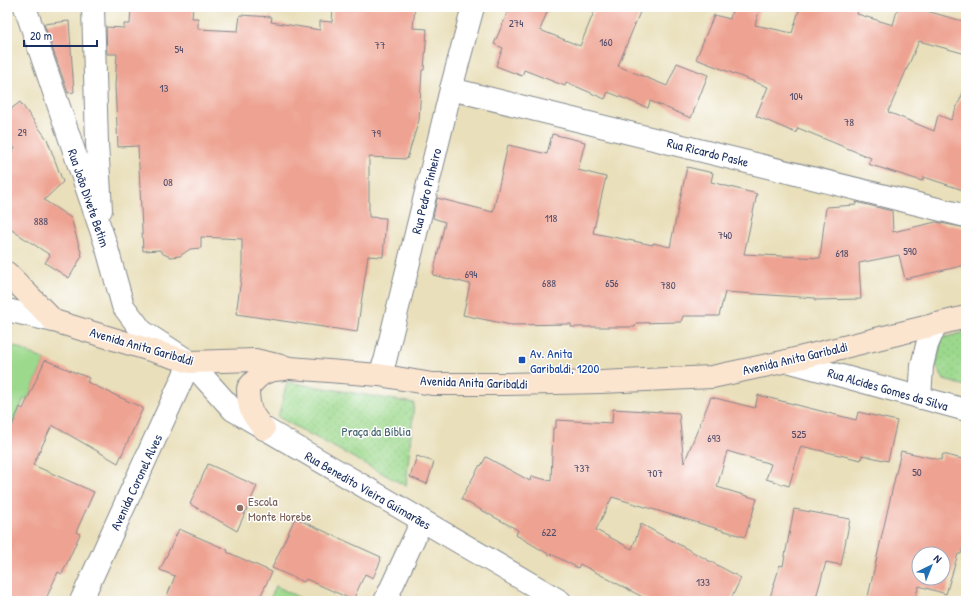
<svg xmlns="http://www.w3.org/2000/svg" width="973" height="608" font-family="'Patrick Hand',sans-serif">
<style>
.green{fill:#9dd98d;stroke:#5c8476}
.park{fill:url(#park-dots);stroke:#5c8476}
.building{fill:#eea392;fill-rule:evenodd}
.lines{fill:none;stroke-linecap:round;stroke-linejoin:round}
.minor-casing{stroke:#82878c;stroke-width:24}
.tertiary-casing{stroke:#82878c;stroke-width:24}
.secondary-casing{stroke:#82878c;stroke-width:24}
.minor{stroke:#fff;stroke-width:22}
.tertiary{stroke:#fff;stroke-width:22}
.secondary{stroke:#fbe5cf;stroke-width:22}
.transit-dot{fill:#1a4fb4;stroke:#fff;stroke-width:1.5}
.education-dot{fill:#8d6e63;stroke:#fff;stroke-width:1.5}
.labels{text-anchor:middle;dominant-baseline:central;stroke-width:3;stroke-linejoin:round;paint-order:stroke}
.number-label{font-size:11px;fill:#504c6b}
.street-label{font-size:13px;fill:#1b2f5e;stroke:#fff}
.transit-label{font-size:13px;fill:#164399;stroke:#fff;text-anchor:start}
.park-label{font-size:13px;fill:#42626c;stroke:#fff}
.education-label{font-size:13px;fill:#785e54;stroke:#fff;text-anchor:start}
</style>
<defs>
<pattern id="park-dots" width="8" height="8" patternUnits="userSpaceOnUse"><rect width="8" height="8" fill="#9dd98d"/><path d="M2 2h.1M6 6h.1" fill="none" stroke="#87bb7c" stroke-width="1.8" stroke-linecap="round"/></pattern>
</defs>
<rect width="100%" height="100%" fill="#fff"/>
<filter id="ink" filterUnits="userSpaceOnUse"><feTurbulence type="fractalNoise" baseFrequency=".025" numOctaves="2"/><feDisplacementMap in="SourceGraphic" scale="8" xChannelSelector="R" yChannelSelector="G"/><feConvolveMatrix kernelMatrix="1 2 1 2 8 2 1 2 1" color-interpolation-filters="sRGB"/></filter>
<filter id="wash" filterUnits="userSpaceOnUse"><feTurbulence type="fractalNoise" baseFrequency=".012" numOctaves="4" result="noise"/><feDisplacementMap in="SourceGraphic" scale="16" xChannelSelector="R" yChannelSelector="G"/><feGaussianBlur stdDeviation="0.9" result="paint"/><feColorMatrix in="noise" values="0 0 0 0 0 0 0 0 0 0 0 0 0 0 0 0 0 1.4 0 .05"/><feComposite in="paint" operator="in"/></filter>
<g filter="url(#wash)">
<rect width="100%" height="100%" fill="#e9dfba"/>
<g class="green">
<path d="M 7,343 L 45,360 L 27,400 L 24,399 L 7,437 Z"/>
<path d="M 276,586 L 306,601 L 269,601 Z"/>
</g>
<g class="park">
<path d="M 966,332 L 966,386 L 944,380 L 936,366 L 942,338 Z"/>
<path d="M 287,382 L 414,403 L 406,486 L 278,417 Z"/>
</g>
<g id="blocks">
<g class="building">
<path d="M 131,7 L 193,7 L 192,18 L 198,18 L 198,29 L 238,31 L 240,15 L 272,17 L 271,22 L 320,30 L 320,21 L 332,22 L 333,7 L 415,7 L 413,28 L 427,29 L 424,70 L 422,70 L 419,120 L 407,159 L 369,157 L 369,217 L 386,218 L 383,257 L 368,256 L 357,332 L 236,314 L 242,272 L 242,239 L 201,237 L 201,248 L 190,249 L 180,256 L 171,257 L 163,254 L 160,250 L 143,251 L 138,146 L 118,147 L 115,86 L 117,54 L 107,54 L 106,27 L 124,28 L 124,24 L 130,24 Z"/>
<path d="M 510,7 L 549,7 L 540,30 L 580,46 L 596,7 L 642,7 L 618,66 L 667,86 L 677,63 L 708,75 L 691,118 L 650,101 L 648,108 L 608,92 L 605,99 L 566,82 L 565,86 L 524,70 L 522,76 L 496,66 L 503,48 L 494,44 Z"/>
<path d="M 733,7 L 760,7 L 755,25 L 792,33 L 800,7 L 859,7 L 857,14 L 893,25 L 898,7 L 923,7 L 923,10 L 966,22 L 966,54 L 919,41 L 888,112 L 934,131 L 938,115 L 951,120 L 966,86 L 966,191 L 924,177 L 922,181 L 868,164 L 871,158 L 798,128 L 796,133 L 756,116 L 768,87 L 696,59 L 714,15 L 730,19 Z"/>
<path d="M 69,21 L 74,92 L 68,93 L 44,24 Z"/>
<path d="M 20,102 L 47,139 L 63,182 L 44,200 L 71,218 L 82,256 L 69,278 L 45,263 L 50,255 L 7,227 L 7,157 L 15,149 L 7,138 L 7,112 Z"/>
<path d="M 552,134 L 585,142 L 578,170 L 606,177 L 593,233 L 653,245 L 653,243 L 670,247 L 687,167 L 713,173 L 711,182 L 757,194 L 744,254 L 820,258 L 826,207 L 856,205 L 856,202 L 892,211 L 893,232 L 936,222 L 966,228 L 966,265 L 905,279 L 899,255 L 859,263 L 861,299 L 815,300 L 815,298 L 725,292 L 719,316 L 683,316 L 681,322 L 636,323 L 635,327 L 571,327 L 571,324 L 511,325 L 463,315 L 470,284 L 433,275 L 445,222 L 433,218 L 437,198 L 493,212 L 508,145 L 547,154 Z"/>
<path d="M 45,360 L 89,378 L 87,382 L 143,408 L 118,463 L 52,425 L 33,465 L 94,492 L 76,532 L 80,534 L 62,574 L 58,572 L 45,601 L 7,601 L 7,437 L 20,407 L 23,409 Z"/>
<path d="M 758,395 L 856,420 L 858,412 L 897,421 L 888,461 L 862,455 L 861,460 L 801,446 L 789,486 L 766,479 L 771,464 L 727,451 L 717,487 L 757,499 L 745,537 L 612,497 L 596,530 L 632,549 L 641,524 L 741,578 L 730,601 L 650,601 L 580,564 L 578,568 L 551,554 L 550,555 L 516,535 L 518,530 L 461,499 L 480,465 L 481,466 L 486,457 L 530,481 L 531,476 L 551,481 L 553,428 L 556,428 L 556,420 L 612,423 L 613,409 L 679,413 L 684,463 L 711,397 L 755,408 Z"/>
<path d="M 901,451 L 941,460 L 943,454 L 966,460 L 966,536 L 961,554 L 958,554 L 946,594 L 919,586 L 914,601 L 867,601 ZM 919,554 L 943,554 L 943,578 L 919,578 Z"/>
<path d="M 417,456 L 434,462 L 427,484 L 410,477 Z"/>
<path d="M 208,464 L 257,486 L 237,531 L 190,504 Z"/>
<path d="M 794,509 L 850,519 L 841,565 L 826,562 L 815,601 L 783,601 L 770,597 L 780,565 L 783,566 Z"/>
<path d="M 295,518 L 381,557 L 380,559 L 381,560 L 373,578 L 365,574 L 353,600 L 306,579 L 304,582 L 272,568 Z"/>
<path d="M 179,529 L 228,550 L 227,552 L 272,572 L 258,601 L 165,601 L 175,576 L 160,570 Z"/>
</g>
</g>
</g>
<g filter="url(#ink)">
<use href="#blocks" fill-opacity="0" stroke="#82878c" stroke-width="1"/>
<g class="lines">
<defs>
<g id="minor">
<path d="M 25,7 L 106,245 L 123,306 L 142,331 L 190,362 L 81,601"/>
<path d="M 93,7 L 97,143 L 101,210"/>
<path d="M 451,89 L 966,216"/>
<path d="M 385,601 L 422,521"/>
</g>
<g id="tertiary">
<path d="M 7,310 L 54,321"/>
<path d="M 787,361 L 966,410"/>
<path d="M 190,362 L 233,410 L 560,601"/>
<path d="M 379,375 L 385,361 L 451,89 L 473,7"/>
<path d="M 920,398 L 922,366 L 927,345 L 936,324"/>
</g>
<g id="secondary">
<path d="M 7,273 L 54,321 L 190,362 L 255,360 L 290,368 L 379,375 L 432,384 L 506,384 L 601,382 L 712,377 L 787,361 L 966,317"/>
<path d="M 264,429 C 251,414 248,408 248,388 C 260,373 266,370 285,369"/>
</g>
</defs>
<use href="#minor" class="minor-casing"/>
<use href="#tertiary" class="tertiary-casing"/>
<use href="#secondary" class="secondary-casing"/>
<use href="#minor" class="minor"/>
<use href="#tertiary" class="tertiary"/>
<use href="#secondary" class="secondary"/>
</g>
</g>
<rect class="transit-dot" x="518" y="356" width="8" height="8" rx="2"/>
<circle class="education-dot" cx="240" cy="508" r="4"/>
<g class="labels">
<g class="number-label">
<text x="516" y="23">274</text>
<text x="606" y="42">160</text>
<text x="380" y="45">77</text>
<text x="179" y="49">54</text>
<text x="164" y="88">13</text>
<text x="796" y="96">104</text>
<text x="849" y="122">78</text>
<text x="22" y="132">29</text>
<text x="376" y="133">79</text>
<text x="168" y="182">08</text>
<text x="551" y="218">118</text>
<text x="41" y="221">888</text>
<text x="725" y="235">740</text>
<text x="910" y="251">590</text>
<text x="842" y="253">618</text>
<text x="471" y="274">694</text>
<text x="549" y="283">688</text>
<text x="612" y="283">656</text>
<text x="668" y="285">780</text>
<text x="799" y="434">525</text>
<text x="714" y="438">693</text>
<text x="582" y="468">737</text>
<text x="917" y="472">50</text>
<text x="655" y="473">707</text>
<text x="549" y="532">622</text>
<text x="703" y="582">133</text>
</g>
<g class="street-label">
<text transform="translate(708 152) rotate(14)">Rua Ricardo Paske</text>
<text transform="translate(426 191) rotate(-76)">Rua Pedro Pinheiro</text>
<text transform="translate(89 198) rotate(71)">Rua João Divete Betim</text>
<text transform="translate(142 346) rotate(16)">Avenida Anita Garibaldi</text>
<text transform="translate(795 358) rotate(-13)">Avenida Anita Garibaldi</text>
<text transform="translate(474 382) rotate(2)">Avenida Anita Garibaldi</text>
<text transform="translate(888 389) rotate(16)">Rua Alcides Gomes da Silva</text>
<text transform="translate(136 482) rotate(-65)">Avenida Coronel Alves</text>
<text transform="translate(368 490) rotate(30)">Rua Benedito Vieira Guimarães</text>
</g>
<g class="transit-label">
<text x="530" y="353">Av. Anita<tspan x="530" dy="15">Garibaldi, 1200</tspan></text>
</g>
<g class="park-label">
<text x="376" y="431">Praça da Bíblia</text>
</g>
<g class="education-label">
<text x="248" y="501">Escola<tspan x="248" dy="15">Monte Horebe</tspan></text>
</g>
</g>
<rect width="973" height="608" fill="none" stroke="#fff" stroke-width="24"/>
<g transform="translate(931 566) rotate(43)"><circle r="19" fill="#ffffff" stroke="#a4acbf"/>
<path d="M0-3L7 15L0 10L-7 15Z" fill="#1f6fb2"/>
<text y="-6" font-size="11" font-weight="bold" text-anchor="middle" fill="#1b2f5e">N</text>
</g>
<path d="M24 40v6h73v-6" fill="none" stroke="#1b2f5e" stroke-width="2"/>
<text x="30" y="40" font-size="12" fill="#1b2f5e" stroke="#ffffff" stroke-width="3" paint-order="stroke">20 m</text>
</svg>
